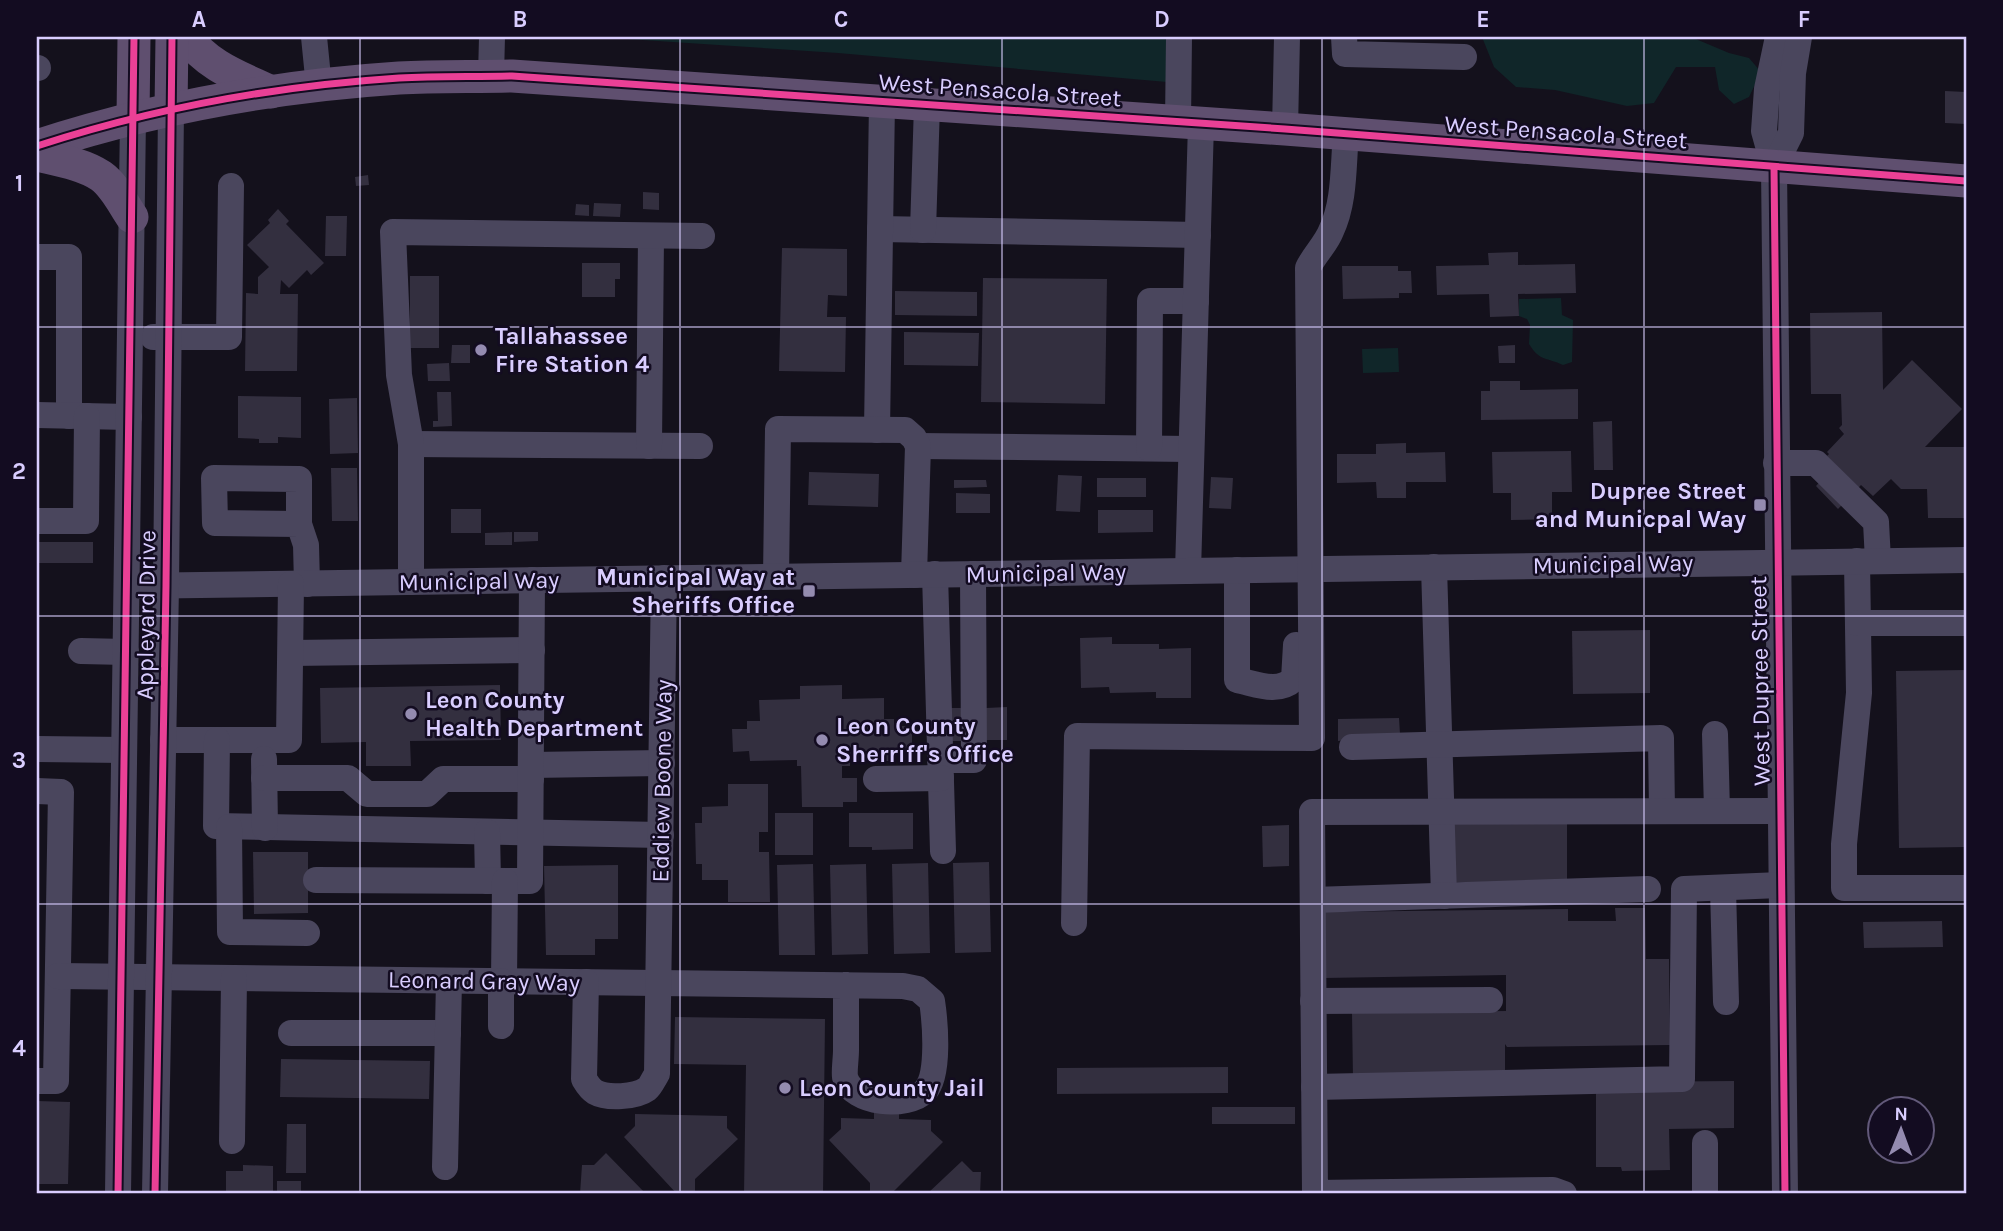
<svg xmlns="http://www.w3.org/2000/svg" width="2003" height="1231" font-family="Karla,sans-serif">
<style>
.green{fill:#102629}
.building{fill:#332f3f}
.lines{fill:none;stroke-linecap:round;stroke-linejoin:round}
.minor{stroke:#4a465d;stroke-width:26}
.major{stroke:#5f4f6f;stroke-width:33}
.cycleway-casing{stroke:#130c21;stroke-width:11}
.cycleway{stroke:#ea4096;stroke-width:7}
.grid{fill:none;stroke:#d9cdff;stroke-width:2;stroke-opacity:0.55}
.poi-dot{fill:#948bb0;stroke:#130c21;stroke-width:2.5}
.labels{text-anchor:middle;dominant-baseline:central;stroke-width:5;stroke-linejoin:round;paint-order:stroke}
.street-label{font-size:24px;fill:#d9cdff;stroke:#130c21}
.poi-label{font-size:24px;font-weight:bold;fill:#d9cdff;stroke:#130c21;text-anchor:start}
.neatline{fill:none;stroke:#d9cdff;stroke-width:2.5}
.grid-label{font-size:23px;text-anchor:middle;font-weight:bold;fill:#d9cdff}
</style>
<rect width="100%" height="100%" fill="#14111c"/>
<g class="green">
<path d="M 597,37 L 1165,37 L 1170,51 L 1167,82 L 838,53 Z"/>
<path d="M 1482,37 L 1691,37 L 1729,53 L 1749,58 L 1761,72 L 1749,97 L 1734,104 L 1719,90 L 1715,67 L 1676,67 L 1654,103 L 1627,106 L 1555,90 L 1516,87 L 1494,67 Z"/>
<path d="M 1561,298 L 1562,315 L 1573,320 L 1572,362 L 1563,365 C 1547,357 1540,362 1529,344 L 1530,325 L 1527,319 L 1519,316 L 1519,299 Z"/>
<path d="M 1398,348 L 1399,372 L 1363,373 L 1362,349 Z"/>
</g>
<g class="building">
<path d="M 1945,91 L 1966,92 L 1966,124 L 1945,123 Z"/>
<path d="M 368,175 L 369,185 L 356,186 L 355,177 Z"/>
<path d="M 643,192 L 659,193 L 659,210 L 643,209 Z"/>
<path d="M 594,203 L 621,204 L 620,217 L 593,216 Z"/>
<path d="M 576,204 L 589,205 L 589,216 L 575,215 Z"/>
<path d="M 278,209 L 289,221 L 286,224 L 324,263 L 311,275 L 307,270 L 289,288 L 281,280 L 280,294 L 298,294 L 297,371 L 245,371 L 246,293 L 258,294 L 258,277 L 269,267 L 247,245 L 270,223 L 268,220 Z"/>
<path d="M 326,216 L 347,216 L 346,256 L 325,256 Z"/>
<path d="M 782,248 L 847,249 L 847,296 L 828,295 L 827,317 L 846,317 L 845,372 L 779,371 Z"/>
<path d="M 1518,252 L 1518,265 L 1575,264 L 1576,293 L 1518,294 L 1519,316 L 1490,317 L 1489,294 L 1437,295 L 1436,266 L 1489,265 L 1488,253 Z"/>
<path d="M 582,263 L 620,263 L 620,279 L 615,279 L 615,297 L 582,297 Z"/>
<path d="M 1342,266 L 1398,266 L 1398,271 L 1411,271 L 1412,293 L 1399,293 L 1399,298 L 1343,299 Z"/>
<rect x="410" y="276" width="29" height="72"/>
<path d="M 983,278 L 1107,279 L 1105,404 L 981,402 Z"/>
<path d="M 895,291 L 977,292 L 977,316 L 895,315 Z"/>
<path d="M 1882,312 L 1883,390 L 1912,360 L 1962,409 L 1925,447 L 1966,447 L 1966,518 L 1928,518 L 1927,489 L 1901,489 L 1891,479 L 1873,496 L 1861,485 L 1838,509 L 1816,486 L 1836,465 L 1827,456 L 1829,454 L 1827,452 L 1844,434 L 1839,428 L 1842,425 L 1841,394 L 1811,394 L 1810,313 Z"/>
<path d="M 904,332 L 979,333 L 978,366 L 904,365 Z"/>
<path d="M 452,345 L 470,345 L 470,363 L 451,363 Z"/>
<path d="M 1515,345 L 1515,363 L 1499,363 L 1498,346 Z"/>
<path d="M 449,363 L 450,381 L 428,381 L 427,364 Z"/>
<path d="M 1490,381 L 1520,381 L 1520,390 L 1578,389 L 1578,419 L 1481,420 L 1481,391 L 1490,391 Z"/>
<path d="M 437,392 L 451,392 L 452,426 L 433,427 L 433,421 L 438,421 Z"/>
<path d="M 238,396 L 301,397 L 301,438 L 278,437 L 278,443 L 259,443 L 259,439 L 238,438 Z"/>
<path d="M 357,398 L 358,453 L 330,454 L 329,399 Z"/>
<path d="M 1612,421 L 1613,470 L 1594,470 L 1593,422 Z"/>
<path d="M 1406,443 L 1406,453 L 1445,452 L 1446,482 L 1406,482 L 1406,498 L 1377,498 L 1376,482 L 1337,483 L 1337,454 L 1376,454 L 1376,444 Z"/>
<path d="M 1571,451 L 1572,492 L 1552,492 L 1552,519 L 1511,520 L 1511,493 L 1493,493 L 1492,452 Z"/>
<path d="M 331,468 L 357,468 L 358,521 L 332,521 Z"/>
<path d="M 809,472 L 879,474 L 878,507 L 808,505 Z"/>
<path d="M 1058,475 L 1082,476 L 1080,512 L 1056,511 Z"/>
<path d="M 1211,477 L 1233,478 L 1231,509 L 1209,508 Z"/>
<rect x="1097" y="478" width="49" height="19"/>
<path d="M 954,480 L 986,480 L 987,487 L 954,488 Z"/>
<path d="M 956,493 L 990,494 L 990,513 L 956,513 Z"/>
<rect x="451" y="509" width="30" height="24"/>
<path d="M 1098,510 L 1153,510 L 1153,532 L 1098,533 Z"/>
<path d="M 512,532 L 512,545 L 485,545 L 485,533 Z"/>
<path d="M 514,532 L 538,532 L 538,541 L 514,542 Z"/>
<rect x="37" y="542" width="56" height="21"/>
<path d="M 1650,630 L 1650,693 L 1573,694 L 1572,631 Z"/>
<path d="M 1112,637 L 1112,644 L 1159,644 L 1159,649 L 1191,648 L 1191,698 L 1156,698 L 1156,692 L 1110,693 L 1109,687 L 1081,688 L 1080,638 Z"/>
<path d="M 1966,670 L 1966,847 L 1899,848 L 1896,671 Z"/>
<path d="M 500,685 L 501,740 L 410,741 L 411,766 L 366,766 L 366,742 L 321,743 L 320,688 Z"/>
<path d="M 842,685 L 842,699 L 884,698 L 884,719 L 894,719 L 894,726 L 912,726 L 912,751 L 896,751 L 896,761 L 850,761 L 850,766 L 842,766 L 842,778 L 857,778 L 857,802 L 843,802 L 843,807 L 802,807 L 801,766 L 797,766 L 797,760 L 750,761 L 749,751 L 733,752 L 732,729 L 747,729 L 747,721 L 760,721 L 759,700 L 800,699 L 800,686 Z"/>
<path d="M 1007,707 L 1007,740 L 986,740 L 986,708 Z"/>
<rect x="951" y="708" width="21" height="33"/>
<path d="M 1399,718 L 1400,734 L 1338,741 L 1338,719 Z"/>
<path d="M 728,784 L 768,784 L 768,832 L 759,832 L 759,852 L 769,852 L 770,902 L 728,902 L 728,880 L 702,880 L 702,864 L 696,864 L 695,823 L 702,823 L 702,807 L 728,806 Z"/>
<rect x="775" y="813" width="38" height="42"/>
<path d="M 849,813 L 913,813 L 913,849 L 872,850 L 872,847 L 849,847 Z"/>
<rect x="1453" y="817" width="114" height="65"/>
<path d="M 1289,825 L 1289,866 L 1263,867 L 1262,826 Z"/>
<path d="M 253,852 L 308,852 L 308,913 L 254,914 Z"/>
<path d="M 989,862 L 991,952 L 955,953 L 953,863 Z"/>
<path d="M 928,863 L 930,953 L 894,954 L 892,864 Z"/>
<path d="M 813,864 L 815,955 L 779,955 L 777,865 Z"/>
<path d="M 866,864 L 868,954 L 832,955 L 830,865 Z"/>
<path d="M 618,865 L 618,939 L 595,939 L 595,955 L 546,955 L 544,866 Z"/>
<path d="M 1615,908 L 1645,908 L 1646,959 L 1669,959 L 1670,1045 L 1507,1047 L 1505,1044 L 1505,1077 L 1353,1079 L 1352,1013 L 1506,1011 L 1506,975 L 1324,978 L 1323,912 L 1568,909 L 1568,921 L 1616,921 Z"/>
<path d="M 1942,921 L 1943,947 L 1864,948 L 1863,922 Z"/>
<path d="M 675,1017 L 825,1019 L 823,1194 L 744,1194 L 746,1065 L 674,1064 Z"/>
<path d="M 281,1059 L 430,1061 L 429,1099 L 280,1097 Z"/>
<path d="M 1228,1067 L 1228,1093 L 1057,1094 L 1057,1068 Z"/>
<path d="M 1734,1081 L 1734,1128 L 1669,1129 L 1670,1170 L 1622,1171 L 1621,1167 L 1596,1167 L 1596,1086 L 1620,1082 Z"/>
<path d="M 37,1101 L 70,1102 L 68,1184 L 37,1184 Z"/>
<rect x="1212" y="1107" width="83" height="17"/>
<path d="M 874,1109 L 899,1110 L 899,1119 L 931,1120 L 931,1131 L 943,1142 L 891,1194 L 870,1194 L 870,1183 L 829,1140 L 841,1129 L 841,1118 L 874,1119 Z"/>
<path d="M 635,1114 L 727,1116 L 727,1128 L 738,1139 L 695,1179 L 695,1194 L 677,1194 L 624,1137 L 635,1126 Z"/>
<path d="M 287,1124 L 306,1124 L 306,1173 L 286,1173 Z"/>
<path d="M 606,1153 L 646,1194 L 580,1194 L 582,1165 L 594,1165 Z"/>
<path d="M 962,1161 L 973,1172 L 981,1172 L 980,1194 L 927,1194 Z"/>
<path d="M 243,1165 L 273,1166 L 273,1194 L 232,1194 L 233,1191 L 226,1192 L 226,1171 L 243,1171 Z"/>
<rect x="277" y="1181" width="24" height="13"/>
</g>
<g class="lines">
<g class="minor">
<path d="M 314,37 L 319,87"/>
<path d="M 1344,37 L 1345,54 L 1464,57"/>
<path d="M 1778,37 L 1767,89 L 1764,131 L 1774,167 L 1785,1194"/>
<path d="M 37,68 L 38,68"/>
<path d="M 491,76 L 492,37"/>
<path d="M 1178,122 L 1179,37"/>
<path d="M 1285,129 L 1287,37"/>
<path d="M 1774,167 L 1791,133 L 1793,73 L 1799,37"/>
<path d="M 880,229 L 1198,235"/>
<path d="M 923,230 L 927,105"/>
<path d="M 37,257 L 69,257 L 69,416"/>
<path d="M 153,337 L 229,337 L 231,186"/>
<path d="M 37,415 L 129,417"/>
<path d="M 877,430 L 882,102"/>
<path d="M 411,444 L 700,446"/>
<path d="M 649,446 L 651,236"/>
<path d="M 918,446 L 1191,449"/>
<path d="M 1149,448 L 1150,301 L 1196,301"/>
<path d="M 1776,463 L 1816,463 L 1876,522 L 1878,561"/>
<path d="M 37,521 L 86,521 L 87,416"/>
<path d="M 299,524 L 215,523 L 214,478 L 299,479 L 299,524 L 306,545 L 307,584"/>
<path d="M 1857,561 L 1859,693 L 1844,844 L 1844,888 L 1966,888"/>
<path d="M 1434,567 L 1444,896"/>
<path d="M 1237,570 L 1237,680 C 1257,684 1278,694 1294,679 L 1296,645"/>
<path d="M 1188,571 L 1201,124"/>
<path d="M 935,574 L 943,851"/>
<path d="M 776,577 L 778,429 L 905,430 L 914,438 L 918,446 L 914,575"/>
<path d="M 411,582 L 411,444 L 399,375 L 393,232 L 702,236"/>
<path d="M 127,586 L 1966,560"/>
<path d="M 1858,623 L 1966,623"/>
<path d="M 81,651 L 126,652"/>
<path d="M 291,653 L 532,650"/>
<path d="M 1715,734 L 1717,811"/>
<path d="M 163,740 L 289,740 L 291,584"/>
<path d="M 217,740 L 216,826 L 661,835"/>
<path d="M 1352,747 L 1661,738 L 1662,811"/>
<path d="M 37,749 L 124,750"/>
<path d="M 264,759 L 265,828"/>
<path d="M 940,760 L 974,760 L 973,574"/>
<path d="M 531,765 L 662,763"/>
<path d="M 264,778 L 348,778 L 367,794 L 427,794 L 443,779 L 531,779"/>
<path d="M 876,779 L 941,778"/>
<path d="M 37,791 L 61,792 L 56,1081 L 37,1081"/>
<path d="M 229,827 L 230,932 L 307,933"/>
<path d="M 487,832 L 488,881"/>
<path d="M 316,880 L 530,881 L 532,580"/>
<path d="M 1723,888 L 1726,1002"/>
<path d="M 1313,900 L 1648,889"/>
<path d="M 1074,923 L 1077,736 L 1312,738 L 1308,268 C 1314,255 1326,244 1331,231 C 1345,202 1343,166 1346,134"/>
<path d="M 58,976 L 903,986 L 918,989 L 932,1001 C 935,1021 940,1075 925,1091 C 908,1108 852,1105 845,1077 C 844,1070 846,1059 846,1050 C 846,1029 846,1007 846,985"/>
<path d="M 504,981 L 505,881"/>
<path d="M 586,982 L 584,1079 C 587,1084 590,1089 595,1092 C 607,1099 636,1097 647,1089 C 651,1086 654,1078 657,1074 L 664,578"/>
<path d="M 1313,1001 L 1490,1000"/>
<path d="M 501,1026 L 501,981"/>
<path d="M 291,1033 L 448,1033"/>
<path d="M 1314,1087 L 1682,1079 L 1684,889 L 1781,885"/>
<path d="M 232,1141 L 234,978"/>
<path d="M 445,1167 L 449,981"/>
<path d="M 118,1194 L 133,118"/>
<path d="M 155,1194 L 166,586 L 171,109"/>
<path d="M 1564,1194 L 1553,1190 L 1315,1193 L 1312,812 L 1780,811"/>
<path d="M 1705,1194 L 1705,1143"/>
</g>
<g class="major">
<path d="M 187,37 C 207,66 240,77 271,92"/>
<path d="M 171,109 L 172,37"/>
<path d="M 133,118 L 134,37"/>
<path d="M 37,146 C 154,108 276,86 399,78 C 437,76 474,77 512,76 L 1285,129 L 1966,181"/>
<path d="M 37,155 C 58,160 83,164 101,176 C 115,186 123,204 132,217"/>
</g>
<defs>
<g id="cycleway">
<path d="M 37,146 C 154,108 276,86 399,78 C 437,76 474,77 512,76 L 1285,129 L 1966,181"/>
<path d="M 1774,167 L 1785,1194"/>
<path d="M 118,1194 L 134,37"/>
<path d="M 155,1194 L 166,586 L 172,37"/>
</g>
</defs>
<use href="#cycleway" class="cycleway-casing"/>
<use href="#cycleway" class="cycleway"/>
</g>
<path class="grid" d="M 360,37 L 360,1194M 680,37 L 680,1194M 1002,37 L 1002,1194M 1322,37 L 1322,1194M 1644,37 L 1644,1194M 37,327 L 1966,327M 37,616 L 1966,616M 37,904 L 1966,904"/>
<g class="poi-dot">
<circle cx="481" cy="350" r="7"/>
<rect x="1753" y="498" width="14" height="14" rx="3.5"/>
<rect x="802" y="584" width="14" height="14" rx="3.5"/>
<circle cx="411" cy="714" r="7"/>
<circle cx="822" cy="740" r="7"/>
<circle cx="785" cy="1088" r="7"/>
</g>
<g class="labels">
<g class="street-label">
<text transform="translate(1000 90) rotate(4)">West Pensacola Street</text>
<text transform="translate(1566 132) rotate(4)">West Pensacola Street</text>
<text transform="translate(1613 564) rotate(-1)">Municipal Way</text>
<text transform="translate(1046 573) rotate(-1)">Municipal Way</text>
<text transform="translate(479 581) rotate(-1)">Municipal Way</text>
<text transform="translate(146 615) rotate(-89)">Appleyard Drive</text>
<text transform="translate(1760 681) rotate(-91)">West Dupree Street</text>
<text transform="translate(662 781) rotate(-89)">Eddiew Boone Way</text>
<text transform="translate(484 981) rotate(1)">Leonard Gray Way</text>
</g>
<g class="poi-label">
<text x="495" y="336">Tallahassee<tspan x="495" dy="28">Fire Station 4</tspan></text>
<text x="1746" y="491" text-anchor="end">Dupree Street<tspan x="1746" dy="28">and Municpal Way</tspan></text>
<text x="795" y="577" text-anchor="end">Municipal Way at<tspan x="795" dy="28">Sheriffs Office</tspan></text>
<text x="425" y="700">Leon County<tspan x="425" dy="28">Health Department</tspan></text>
<text x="836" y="726">Leon County<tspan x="836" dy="28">Sherriff's Office</tspan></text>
<text x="799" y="1088">Leon County Jail</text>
</g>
</g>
<rect width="2003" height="1231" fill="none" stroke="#130c21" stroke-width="77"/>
<g transform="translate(1901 1130) rotate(1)"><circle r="33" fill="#130c21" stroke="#62597a" stroke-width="2"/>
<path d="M0-5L12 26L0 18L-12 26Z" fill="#948bb0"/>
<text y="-10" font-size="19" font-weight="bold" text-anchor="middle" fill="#d9cdff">N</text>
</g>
<rect x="38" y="38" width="1927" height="1154" class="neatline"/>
<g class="grid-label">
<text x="199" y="27">A</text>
<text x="520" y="27">B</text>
<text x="841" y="27">C</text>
<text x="1162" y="27">D</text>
<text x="1483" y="27">E</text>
<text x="1804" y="27">F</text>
<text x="19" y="191">1</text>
<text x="19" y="479">2</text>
<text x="19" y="768">3</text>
<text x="19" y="1056">4</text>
</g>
</svg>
